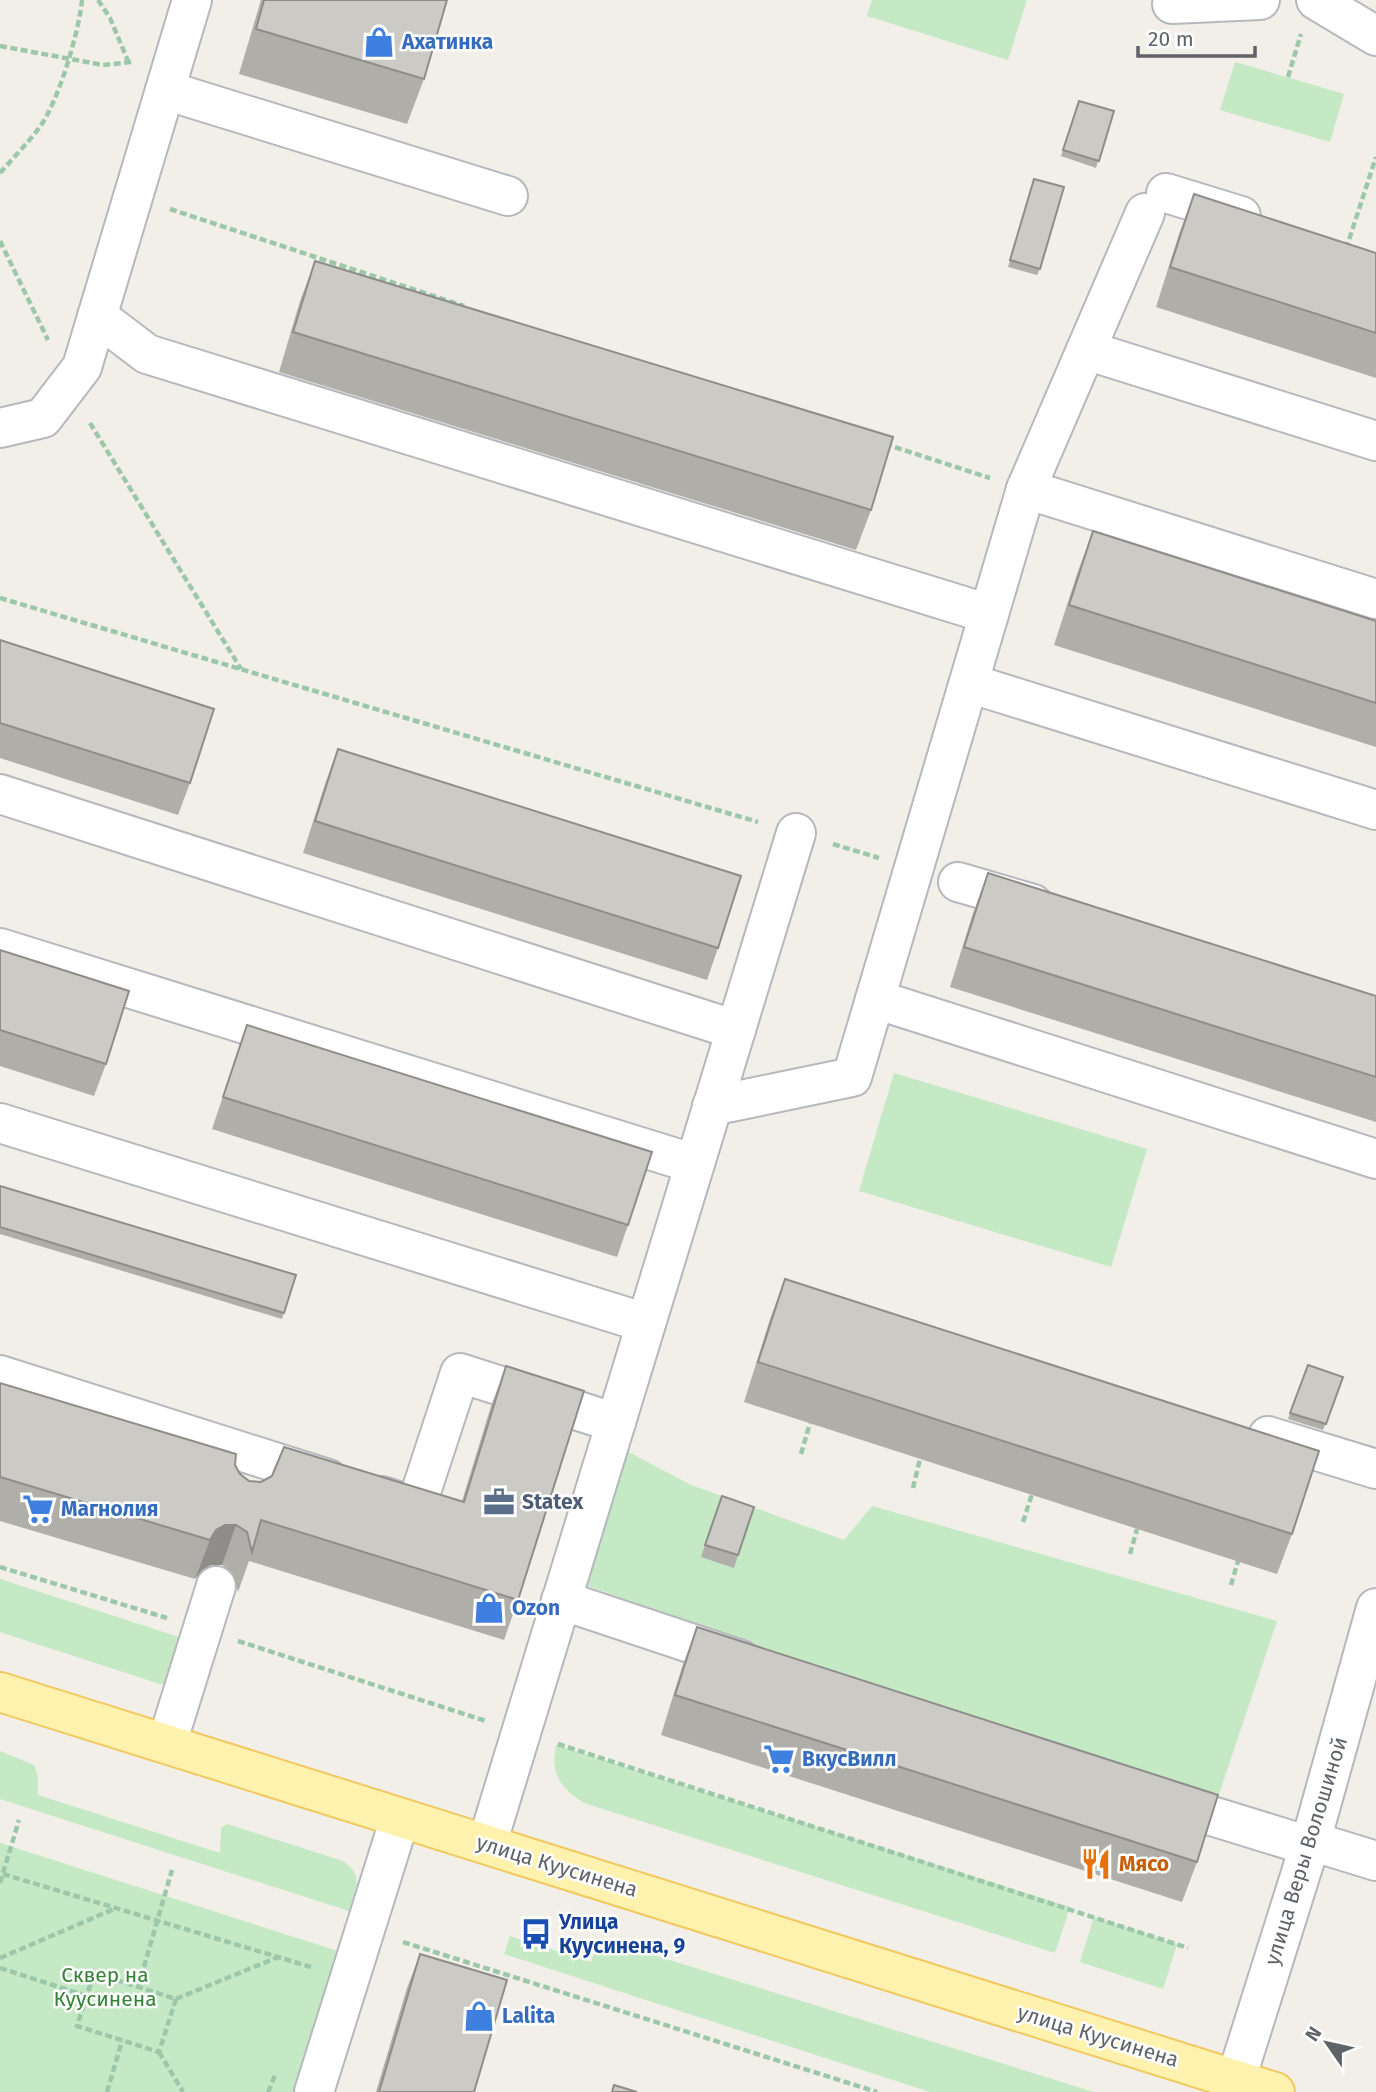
<svg xmlns="http://www.w3.org/2000/svg" width="1376" height="2092" font-family="'Fira Sans',sans-serif">
<style>
.green{fill:#c5e8c5}
.lines{fill:none;stroke-linecap:round;stroke-linejoin:round}
.minor-casing{stroke:#b5b8bc;stroke-width:42}
.major-casing{stroke:#f2c960;stroke-width:42}
.path{stroke:#9cc7a9;stroke-width:4.5;stroke-dasharray:7 3.5;stroke-linecap:butt}
.minor{stroke:#fff;stroke-width:38}
.major{stroke:#fff2af;stroke-width:38}
.wall{fill:#afaea9}
.shaded-wall{fill:#8f8d8a}
.building{fill:#cccac5;stroke:#8f8d8a;stroke-width:2}
.labels{text-anchor:middle;dominant-baseline:central;stroke-width:5;stroke-linejoin:round;paint-order:stroke}
.shop-label{font-size:21px;font-weight:bold;fill:#366cbe;stroke:#fff;text-anchor:start}
.service-label{font-size:21px;font-weight:bold;fill:#4e5e75;stroke:#fff;text-anchor:start}
.street-label{font-size:21px;fill:#5f6368;stroke:#fff}
.food-label{font-size:21px;font-weight:bold;fill:#c56008;stroke:#fff;text-anchor:start}
.transit-label{font-size:21px;font-weight:bold;fill:#164399;stroke:#fff;text-anchor:start}
.park-label{font-size:21px;fill:#348238;stroke:#fff}
</style>
<rect width="100%" height="100%" fill="#f1efe8"/>
<g class="green">
<path d="M 872,0 L 1027,0 L 1008,60 L 867,16 Z"/>
<path d="M 1235,62 L 1344,94 L 1330,142 L 1220,110 Z"/>
<path d="M 894,1073 L 1147,1149 L 1111,1267 L 859,1191 Z"/>
<path d="M 623,1449 L 691,1485 L 844,1540 L 872,1506 L 1277,1621 L 1215,1806 L 588,1586 Z"/>
<path d="M 0,1579 L 182,1638 L 166,1686 L 0,1632 Z"/>
<path d="M 556,1745 L 1070,1907 L 1055,1953 L 584,1803 C 560,1788 550,1773 556,1745 Z"/>
<path d="M 0,1751 L 34,1765 L 38,1777 L 38,1795 L 220,1853 L 221,1828 L 227,1824 L 340,1860 C 365,1872 356,1889 349,1911 L 0,1799 Z"/>
<path d="M 0,1843 L 341,1952 L 296,2092 L 0,2092 Z"/>
<path d="M 1094,1917 L 1177,1944 L 1163,1989 L 1080,1962 Z"/>
<path d="M 510,1936 L 591,1962 L 599,1938 L 1094,2092 L 930,2092 L 504,1954 Z"/>
</g>
<g class="lines">
<defs>
<g id="minor">
<path d="M 1316,0 L 1376,36"/>
<path d="M 1172,4 L 1260,0"/>
<path d="M 165,90 L 508,196"/>
<path d="M 1166,193 L 1241,216"/>
<path d="M 97,316 L 147,354 L 989,614"/>
<path d="M 1086,350 L 1376,441"/>
<path d="M 0,428 L 43,418 L 82,367 L 192,0"/>
<path d="M 1026,489 L 1376,599"/>
<path d="M 969,683 L 1376,810"/>
<path d="M 0,794 L 736,1030"/>
<path d="M 958,882 L 1033,904"/>
<path d="M 0,948 L 695,1164"/>
<path d="M 875,999 L 1376,1159"/>
<path d="M 712,1106 L 852,1077 L 1026,489 L 1145,213"/>
<path d="M 0,1123 L 646,1323"/>
<path d="M 0,1375 L 328,1479"/>
<path d="M 1268,1436 L 1376,1469"/>
<path d="M 382,1496 L 416,1507 L 460,1373 L 616,1423"/>
<path d="M 561,1600 L 741,1660"/>
<path d="M 167,1743 L 216,1586"/>
<path d="M 1160,1800 L 1309,1846"/>
<path d="M 1311,1841 L 1376,1861"/>
<path d="M 487,1844 L 796,833"/>
<path d="M 314,2092 L 400,1818"/>
<path d="M 1232,2092 L 1311,1841 L 1376,1608"/>
</g>
<path id="major" d="M 0,1692 L 1275,2092"/>
</defs>
<use href="#minor" class="minor-casing"/>
<use href="#major" class="major-casing"/>
<g class="path">
<path d="M 98,0 L 110,18 L 128,61"/>
<path d="M 0,46 L 103,65 L 132,62"/>
<path d="M 1288,77 L 1301,34"/>
<path d="M 0,173 C 13,158 27,144 39,128 C 58,103 79,32 82,0"/>
<path d="M 170,209 L 464,306"/>
<path d="M 0,241 L 48,340"/>
<path d="M 1346,249 L 1376,157"/>
<path d="M 90,423 L 241,669"/>
<path d="M 885,444 L 990,478"/>
<path d="M 0,598 L 758,822"/>
<path d="M 833,844 L 879,858"/>
<path d="M 801,1454 L 810,1423"/>
<path d="M 913,1488 L 920,1459"/>
<path d="M 1023,1522 L 1032,1494"/>
<path d="M 1130,1554 L 1137,1529"/>
<path d="M 0,1567 L 167,1618"/>
<path d="M 1231,1585 L 1238,1561"/>
<path d="M 238,1641 L 486,1721"/>
<path d="M 558,1744 L 1188,1948"/>
<path d="M 3,1874 L 311,1967"/>
<path d="M 0,1883 L 19,1820"/>
<path d="M 403,1942 L 877,2092"/>
<path d="M 0,1958 L 114,1909"/>
<path d="M 0,1968 L 87,1996"/>
<path d="M 138,1987 L 172,1870"/>
<path d="M 176,1999 L 159,2052 L 77,2026 L 94,1973 L 176,1999 L 278,1957"/>
<path d="M 159,2052 L 183,2092"/>
<path d="M 107,2092 L 122,2041"/>
<path d="M 268,2092 L 276,2073"/>
</g>
<use href="#minor" class="minor"/>
<use href="#major" class="major"/>
</g>
<g class="wall">
<path d="M 261,0 L 447,0 L 424,79 L 407,124 L 239,74 Z"/>
<path d="M 1079,101 L 1114,111 L 1096,168 L 1061,156 Z"/>
<path d="M 1032,185 L 1040,269 L 1037,275 L 1008,267 Z"/>
<path d="M 1194,194 L 1376,253 L 1376,378 L 1156,307 L 1179,234 Z"/>
<path d="M 315,261 L 871,510 L 856,550 L 279,372 L 300,301 Z"/>
<path d="M 1093,531 L 1376,621 L 1376,747 L 1054,645 L 1078,571 Z"/>
<path d="M 0,640 L 190,783 L 178,815 L 0,758 Z"/>
<path d="M 338,749 L 718,948 L 707,980 L 303,853 L 326,781 Z"/>
<path d="M 988,873 L 1376,996 L 1376,1122 L 950,987 L 973,913 Z"/>
<path d="M 0,950 L 106,1064 L 94,1096 L 0,1066 Z"/>
<path d="M 247,1025 L 628,1225 L 617,1257 L 212,1129 Z"/>
<path d="M 0,1186 L 296,1275 L 282,1319 L 0,1234 Z"/>
<path d="M 785,1279 L 1292,1534 L 1277,1574 L 744,1402 L 770,1319 Z"/>
<path d="M 1308,1365 L 1343,1377 L 1323,1430 L 1288,1419 Z"/>
<path d="M 506,1366 L 518,1600 L 504,1640 L 249,1561 L 238,1592 L 232,1572 L 222,1565 L 211,1565 L 202,1570 L 195,1579 L 0,1521 L 0,1383 L 235,1465 L 240,1474 L 249,1481 L 462,1501 L 491,1406 Z"/>
<path d="M 722,1496 L 738,1555 L 734,1568 L 701,1557 Z"/>
<path d="M 697,1627 L 1197,1862 L 1182,1902 L 661,1735 L 682,1667 Z"/>
<path d="M 420,1954 L 474,2092 L 376,2092 L 407,1988 Z"/>
</g>
<path class="shaded-wall" d="M 225,1525 L 236,1525 L 222,1565 L 211,1565 L 202,1570 L 195,1579 L 210,1540 L 216,1530 Z"/>
<g class="building">
<path d="M 264,0 L 447,0 L 424,79 L 256,29 Z"/>
<path d="M 1079,101 L 1114,111 L 1099,161 L 1063,150 Z"/>
<path d="M 1034,179 L 1064,187 L 1040,269 L 1010,260 Z"/>
<path d="M 1194,194 L 1376,253 L 1376,333 L 1170,267 Z"/>
<path d="M 315,261 L 893,437 L 871,510 L 293,332 Z"/>
<path d="M 1093,531 L 1376,621 L 1376,703 L 1069,605 Z"/>
<path d="M 0,640 L 214,709 L 190,783 L 0,723 Z"/>
<path d="M 338,749 L 741,876 L 718,948 L 315,821 Z"/>
<path d="M 988,873 L 1376,996 L 1376,1077 L 964,947 Z"/>
<path d="M 0,950 L 129,991 L 106,1064 L 0,1030 Z"/>
<path d="M 247,1025 L 652,1152 L 628,1225 L 223,1097 Z"/>
<path d="M 0,1186 L 296,1275 L 284,1313 L 0,1227 Z"/>
<path d="M 785,1279 L 1319,1451 L 1292,1534 L 758,1362 Z"/>
<path d="M 1308,1365 L 1343,1377 L 1326,1424 L 1290,1413 Z"/>
<path d="M 506,1366 L 584,1391 L 518,1600 L 261,1520 L 252,1552 L 247,1532 L 236,1525 L 225,1525 L 216,1530 L 210,1540 L 0,1477 L 0,1383 L 236,1454 L 235,1465 L 240,1474 L 249,1481 L 261,1482 L 272,1476 L 284,1447 L 464,1502 Z"/>
<path d="M 722,1496 L 754,1507 L 738,1555 L 705,1545 Z"/>
<path d="M 697,1627 L 1218,1795 L 1197,1862 L 675,1695 Z"/>
<path d="M 420,1954 L 507,1980 L 474,2092 L 379,2092 Z"/>
<path d="M 614,2085 L 637,2092 L 612,2092 Z"/>
</g>
<defs>
<symbol id="shop-bare" viewBox="-9 -9 18 18"><path d="M-5-2.5h2.3a2.7 3.5 0 0 1 5.4 0H5L5.5 6h-11ZM-1.5-2.5h3a1.5 2.3 0 0 0-3 0Z" fill="#3f7fe0" stroke="#fff" stroke-width="2.5" paint-order="stroke"/></symbol>
<symbol id="office-bare" viewBox="-9 -9 18 18"><path d="M-6-3h4V-5.5h4V-3h4V5H-6ZM-1-4.5V-3h2v-1.5ZM-6 0V1H6V0Z" fill="#5c6f8a" stroke="#fff" stroke-width="2.5" paint-order="stroke"/></symbol>
<symbol id="supermarket-bare" viewBox="-9 -9 18 18"><path d="M-6-5.5h2.5l.6 2H6L4.5 2H-2.5L-4.4-4H-6ZM-1.5 3.2a1.3 1.3 0 1 0 .1 0ZM3 3.2a1.3 1.3 0 1 0 .1 0Z" fill="#3f7fe0" stroke="#fff" stroke-width="2.5" paint-order="stroke"/></symbol>
<symbol id="restaurant-bare" viewBox="-9 -9 18 18"><path d="M-5-6h1v4h1v-4h1v4h1v-4h1v5L-1.5 .5V6h-2V.5L-5-1ZM5-6V6H3V1.5H1.5Q1.5-4 5-6Z" fill="#e8710a" stroke="#fff" stroke-width="2.5" paint-order="stroke"/></symbol>
<symbol id="bus-bare" viewBox="-9 -9 18 18"><path d="M-5-6H5V4H4V6H2V4H-2V6H-4V4H-5ZM-3.5-4V0h7V-4ZM-3.5 1.2v1.5H-2V1.2ZM2 1.2v1.5H3.5V1.2Z" fill="#1a4fb4" stroke="#fff" stroke-width="2.5" paint-order="stroke"/></symbol>
</defs>
<g fill-rule="evenodd">
<use href="#shop-bare" x="357" y="20" width="44" height="44"/>
<use href="#office-bare" x="477" y="1480" width="44" height="44"/>
<use href="#supermarket-bare" x="16" y="1487" width="44" height="44"/>
<use href="#shop-bare" x="467" y="1586" width="44" height="44"/>
<use href="#supermarket-bare" x="757" y="1737" width="44" height="44"/>
<use href="#restaurant-bare" x="1074" y="1842" width="44" height="44"/>
<use href="#bus-bare" x="514" y="1912" width="44" height="44"/>
<use href="#shop-bare" x="457" y="1994" width="44" height="44"/>
</g>
<g class="labels">
<g class="shop-label">
<text x="402" y="42">Ахатинка</text>
<text x="61" y="1509">Магнолия</text>
<text x="512" y="1608">Ozon</text>
<text x="802" y="1759">ВкусВилл</text>
<text x="502" y="2016">Lalita</text>
</g>
<g class="service-label">
<text x="522" y="1502">Statex</text>
</g>
<g class="street-label">
<text transform="translate(1306 1851) rotate(-73)">улица Веры Волошиной</text>
<text transform="translate(557 1866) rotate(17)">улица Куусинена</text>
<text transform="translate(1098 2036) rotate(17)">улица Куусинена</text>
</g>
<g class="food-label">
<text x="1119" y="1864">Мясо</text>
</g>
<g class="transit-label">
<text x="559" y="1922">Улица<tspan x="559" dy="24">Куусинена, 9</tspan></text>
</g>
<g class="park-label">
<text x="105" y="1975">Сквер на<tspan x="105" dy="24">Куусинена</tspan></text>
</g>
</g>
<g transform="translate(1327 2043) rotate(304)" stroke="#ffffff" stroke-width="5" paint-order="stroke">
<path d="M0-5L12 26L0 18L-12 26Z" fill="#5f6368"/>
<text y="-10" font-size="19" font-weight="bold" text-anchor="middle" fill="#5f6368">N</text>
</g>
<path d="M1138 46v10h117v-10" fill="none" stroke="#5f6368" stroke-width="3.5"/>
<text x="1148" y="46" font-size="21" fill="#5f6368" stroke="#ffffff" stroke-width="5" paint-order="stroke">20 m</text>
</svg>
